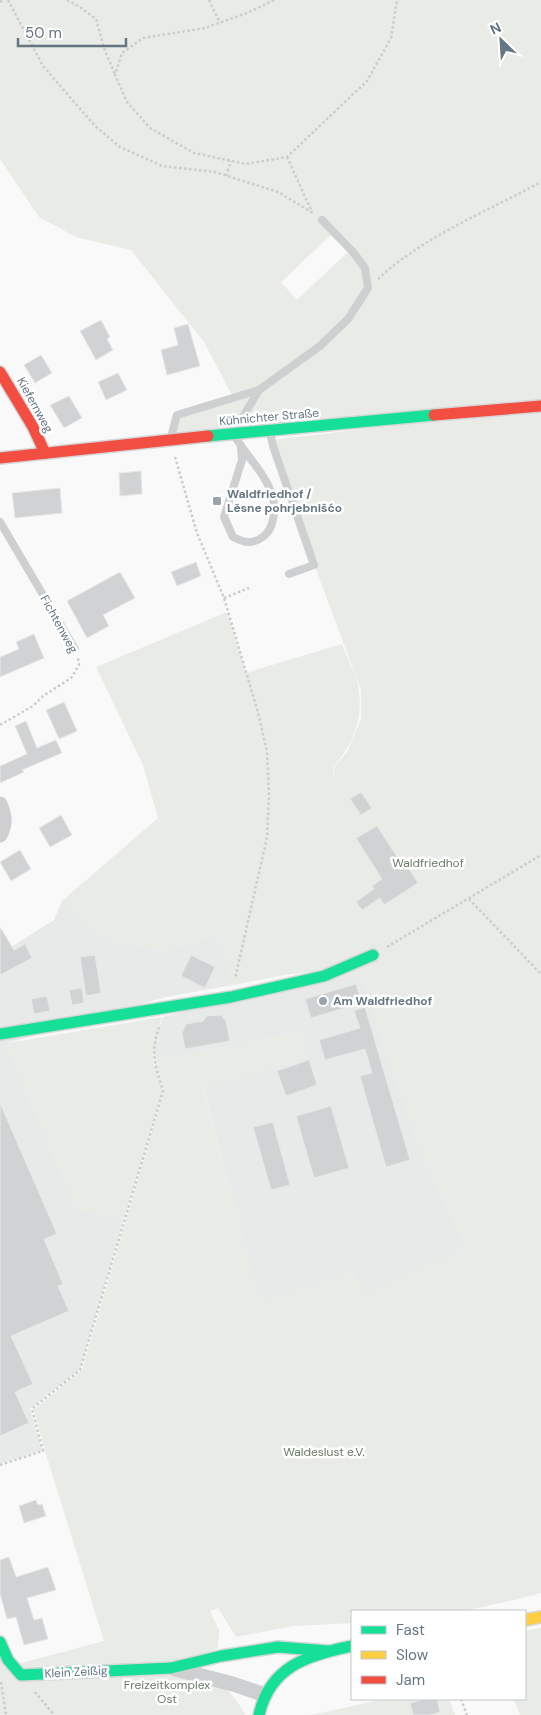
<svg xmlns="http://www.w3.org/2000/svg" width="541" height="1715" font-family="'DM Sans',sans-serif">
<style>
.built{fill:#e8e9e9}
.green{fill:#e8ebe6;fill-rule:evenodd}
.building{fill:#d0d2d3;stroke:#e8e8e8}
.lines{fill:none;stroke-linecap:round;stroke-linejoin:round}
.fast-casing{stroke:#d5d6d7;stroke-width:14}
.slow-casing{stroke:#d5d6d7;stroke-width:14}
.jam-casing{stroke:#d5d6d7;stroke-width:14}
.path{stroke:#cbcccd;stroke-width:2.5;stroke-dasharray:2.5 2.5;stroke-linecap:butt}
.lane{stroke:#cecfd0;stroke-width:8}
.street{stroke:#cecfd0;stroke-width:15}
.fast{stroke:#16e098;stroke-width:11}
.slow{stroke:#ffcf43;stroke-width:11}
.jam{stroke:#f24e42;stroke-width:11}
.poi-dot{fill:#99a4ac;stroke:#fff;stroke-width:2}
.labels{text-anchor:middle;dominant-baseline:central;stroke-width:5;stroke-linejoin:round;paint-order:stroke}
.street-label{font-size:12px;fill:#657683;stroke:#fff}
.poi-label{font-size:12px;font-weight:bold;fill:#657683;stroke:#fff;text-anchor:start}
.park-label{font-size:12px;fill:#687a64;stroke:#fff}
</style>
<rect width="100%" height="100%" fill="#f9f9f9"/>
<g class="built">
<path d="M 62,901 L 107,940 L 163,950 L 217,935 L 226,955 L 233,985 L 166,997 L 8,1043 L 11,1056 L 77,1210 L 124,1218 L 80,1369 L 30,1409 L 42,1450 L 0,1464 L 0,954 L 54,920 Z"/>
<path d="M 344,968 L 362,978 L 423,1156 L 467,1248 L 366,1296 L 354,1272 L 259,1303 L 204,1088 L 305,1059 L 300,1033 L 154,1060 L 154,1044 L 163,1017 Z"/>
</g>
<g class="green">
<path d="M 0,0 L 541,0 L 541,405 L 234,432 L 259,391 L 321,346 L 348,319 L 368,288 L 347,319 L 320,345 L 258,390 L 233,397 L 204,342 L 131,250 L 76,237 L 39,217 L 0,159 ZM 334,232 L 351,249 L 297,300 L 281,282 Z"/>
<path d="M 256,392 L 233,432 L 171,441 L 177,415 Z"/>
<path d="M 541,408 L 541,1593 L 519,1599 L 463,1611 L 352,1611 L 352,1623 L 293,1626 L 236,1637 L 218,1608 L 210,1611 L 219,1630 L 218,1648 L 171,1668 L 226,1688 L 241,1707 L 245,1715 L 0,1715 L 0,1642 L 10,1666 L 104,1641 L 45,1451 L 34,1410 L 82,1370 L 164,1091 L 154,1060 L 300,1033 L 305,1059 L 204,1089 L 259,1303 L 354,1272 L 367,1295 L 467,1248 L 423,1156 L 362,978 L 344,968 L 284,975 L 233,985 L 226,955 L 217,935 L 163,950 L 107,940 L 62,901 L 158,818 L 143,765 L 96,667 L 227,612 L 246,673 L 342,644 C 347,658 358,677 359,692 C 363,722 352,745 333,767 L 333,783 L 334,767 L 347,752 L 361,719 L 361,690 L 314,564 L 272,440 Z"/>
<path d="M 162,1017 L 154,1044 L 153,1061 L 163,1091 L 124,1218 L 77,1210 L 11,1056 L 8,1043 Z"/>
<path d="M 541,1628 L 541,1715 L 520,1715 L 514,1699 L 525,1699 L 525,1631 Z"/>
<path d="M 385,1699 L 449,1699 L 455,1715 L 311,1715 Z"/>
</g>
<g class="building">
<path d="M 101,320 L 110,337 L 107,339 L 113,350 L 96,360 L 80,331 Z"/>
<path d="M 188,324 L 200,366 L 167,375 L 161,350 L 178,345 L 174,328 Z"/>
<path d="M 41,355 L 52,373 L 35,383 L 24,365 Z"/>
<path d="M 118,373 L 127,390 L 106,400 L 98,382 Z"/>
<path d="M 69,396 L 82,418 L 64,428 L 50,405 Z"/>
<path d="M 141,471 L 142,494 L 120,496 L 119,473 Z"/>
<path d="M 60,488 L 62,513 L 15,518 L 12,493 Z"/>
<path d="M 196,562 L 201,576 L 177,586 L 171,572 Z"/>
<path d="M 120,572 L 135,598 L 103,615 L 109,626 L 87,638 L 67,601 Z"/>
<path d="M 34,634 L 44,658 L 0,677 L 0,657 L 19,649 L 16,642 Z"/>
<path d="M 64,702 L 77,731 L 59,739 L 46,710 Z"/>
<path d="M 26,721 L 37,748 L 56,740 L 62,753 L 22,770 L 24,772 L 0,783 L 0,766 L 27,754 L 15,726 Z"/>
<path d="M 361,792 L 372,808 L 361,815 L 350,799 Z"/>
<path d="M 61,815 L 72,835 L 50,847 L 39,828 Z"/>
<path d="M 377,826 L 403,866 L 406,864 L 418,883 L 384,905 L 380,898 L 362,910 L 356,902 L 374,889 L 372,886 L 382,879 L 356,838 Z"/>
<path d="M 20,850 L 31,869 L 11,881 L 0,862 Z"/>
<path d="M 0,927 L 14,950 L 25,944 L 32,958 L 0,975 Z"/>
<path d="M 95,955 L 101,993 L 86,996 L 80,957 Z"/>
<path d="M 191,955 L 215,967 L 205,988 L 181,976 Z"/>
<path d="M 356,984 L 362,1003 L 311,1018 L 305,999 Z"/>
<path d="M 82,988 L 84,1003 L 72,1005 L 69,990 Z"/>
<path d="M 47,996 L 50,1011 L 34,1014 L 31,999 Z"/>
<path d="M 365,1007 L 410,1160 L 386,1167 L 360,1076 L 372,1073 L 365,1049 L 325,1060 L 319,1040 L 360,1028 L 354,1011 Z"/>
<path d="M 221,1015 L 226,1021 L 230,1041 L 185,1049 L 182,1033 L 186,1024 L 203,1021 L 207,1016 Z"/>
<path d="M 309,1060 L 317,1085 L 286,1096 L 277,1071 Z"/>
<path d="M 0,1103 L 57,1234 L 44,1239 L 63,1284 L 58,1286 L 69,1311 L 11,1336 L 33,1384 L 15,1392 L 29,1423 L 0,1436 Z"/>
<path d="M 331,1106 L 349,1168 L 314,1178 L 296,1116 Z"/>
<path d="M 273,1122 L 290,1185 L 271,1190 L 253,1127 Z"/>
<path d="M 36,1500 L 38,1505 L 42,1504 L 46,1516 L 24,1523 L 19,1506 Z"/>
<path d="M 9,1557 L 16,1577 L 48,1567 L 56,1590 L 27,1598 L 34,1620 L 42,1618 L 48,1639 L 24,1645 L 16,1617 L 7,1619 L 0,1594 L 0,1560 Z"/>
<path d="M 426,1699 L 437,1699 L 440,1712 L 431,1715 L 413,1715 L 410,1703 Z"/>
</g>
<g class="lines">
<defs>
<g id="fast">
<path d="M 208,436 L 434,415"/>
<path d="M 0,1034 L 231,997 L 324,976 L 373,955"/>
<path d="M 0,1642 L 8,1660 L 21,1675 L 171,1668 L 221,1656 L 278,1647 L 328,1651"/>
<path d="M 259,1715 C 270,1666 308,1655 352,1646"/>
</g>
<path id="slow" d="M 525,1620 L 541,1617"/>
<g id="jam">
<path d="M 0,372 L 33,427 L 45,453"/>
<path d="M 434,415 L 541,406"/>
<path d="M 0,458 L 208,436"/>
</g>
</defs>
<use href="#fast" class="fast-casing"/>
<use href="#slow" class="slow-casing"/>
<use href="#jam" class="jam-casing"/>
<g class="path">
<path d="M 8,0 L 43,66 L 95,126 L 120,147 L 162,166 L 215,172 L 278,192 L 313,213"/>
<path d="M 67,0 L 80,7 L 96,19 L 105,51 L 115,74"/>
<path d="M 209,0 L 220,23"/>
<path d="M 274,0 L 247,13 L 205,28 L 143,38 L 122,53 L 115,75 L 127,102 L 150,128 L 194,153 L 246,164 L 287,157 L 367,81 L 391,38 L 397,0"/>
<path d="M 0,2 L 4,0"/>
<path d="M 287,157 L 312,212"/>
<path d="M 226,176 L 231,161"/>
<path d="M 378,279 C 424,236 486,212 541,182"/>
<path d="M 175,457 L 197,533 L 224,598 L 258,712 L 267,752 L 269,795 L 267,837 L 235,979"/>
<path d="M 224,598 L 249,588"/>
<path d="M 0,725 L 33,706 L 43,696 L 71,678 L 79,665 L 78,658"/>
<path d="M 469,899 L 541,974"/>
<path d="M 387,947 L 541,855"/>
<path d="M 0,1465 L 43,1451 L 32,1409 L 80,1370 L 163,1091 C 155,1064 150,1055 159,1027"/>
<path d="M 1,1682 L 6,1715"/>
<path d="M 35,1692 L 54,1715"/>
<path d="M 461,1699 L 467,1715"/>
</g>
<g class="lane">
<path d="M 270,432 L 273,446 L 314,565 L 289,574"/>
<path d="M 171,437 L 177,415 L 259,390 L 320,346 L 348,319 L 368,288 L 365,268 L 353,252 L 322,220"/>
<path d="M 241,447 L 242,460 L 224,517 L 233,537 C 245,543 253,545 264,536 C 269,532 272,525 273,519 C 281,485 247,460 233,433 L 259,390"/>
<path d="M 0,522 L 75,649"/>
</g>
<g class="street">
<path d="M 0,804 C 5,816 6,824 0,835"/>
<path d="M 175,1669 L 233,1684 L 265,1695"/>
</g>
<use href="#fast" class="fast"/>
<use href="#slow" class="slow"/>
<use href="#jam" class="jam"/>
</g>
<g class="poi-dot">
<rect x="212" y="496" width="10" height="10" rx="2.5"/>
<circle cx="323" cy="1001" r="5"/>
</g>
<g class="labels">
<g class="street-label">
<text transform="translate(35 405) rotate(61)">Kiefernweg</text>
<text transform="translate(269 417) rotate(-5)">Kühnichter Straße</text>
<text transform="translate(59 624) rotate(61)">Fichtenweg</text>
<text transform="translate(76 1672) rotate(-3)">Klein Zeißig</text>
</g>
<g class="poi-label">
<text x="227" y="494">Waldfriedhof /<tspan x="227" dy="14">Lěsne pohrjebnišćo</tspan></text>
<text x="333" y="1001">Am Waldfriedhof</text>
</g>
<g class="park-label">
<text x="428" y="863">Waldfriedhof</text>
<text x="324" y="1452">Waldeslust e.V.</text>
<text x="167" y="1685">Freizeitkomplex<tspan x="167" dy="14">Ost</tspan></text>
</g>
</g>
<rect x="351" y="1610" width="175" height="90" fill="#ffffff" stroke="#c1c8cd"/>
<rect x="361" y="1626" width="25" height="8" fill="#16e098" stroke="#c1c8cd"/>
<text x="396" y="1635" font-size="15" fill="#657683">Fast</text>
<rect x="361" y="1651" width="25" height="8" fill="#ffcf43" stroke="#c1c8cd"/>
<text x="396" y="1660" font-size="15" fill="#657683">Slow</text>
<rect x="361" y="1676" width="25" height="8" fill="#f24e42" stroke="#c1c8cd"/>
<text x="396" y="1685" font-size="15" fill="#657683">Jam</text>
<g transform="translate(501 40) rotate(335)" stroke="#ffffff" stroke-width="4" paint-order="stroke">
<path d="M0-4L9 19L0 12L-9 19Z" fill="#657683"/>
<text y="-8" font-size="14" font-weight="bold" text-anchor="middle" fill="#657683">N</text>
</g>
<path d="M18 38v8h108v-8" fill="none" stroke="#657683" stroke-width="2.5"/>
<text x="25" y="38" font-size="15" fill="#657683" stroke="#ffffff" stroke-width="4" paint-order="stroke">50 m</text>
</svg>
